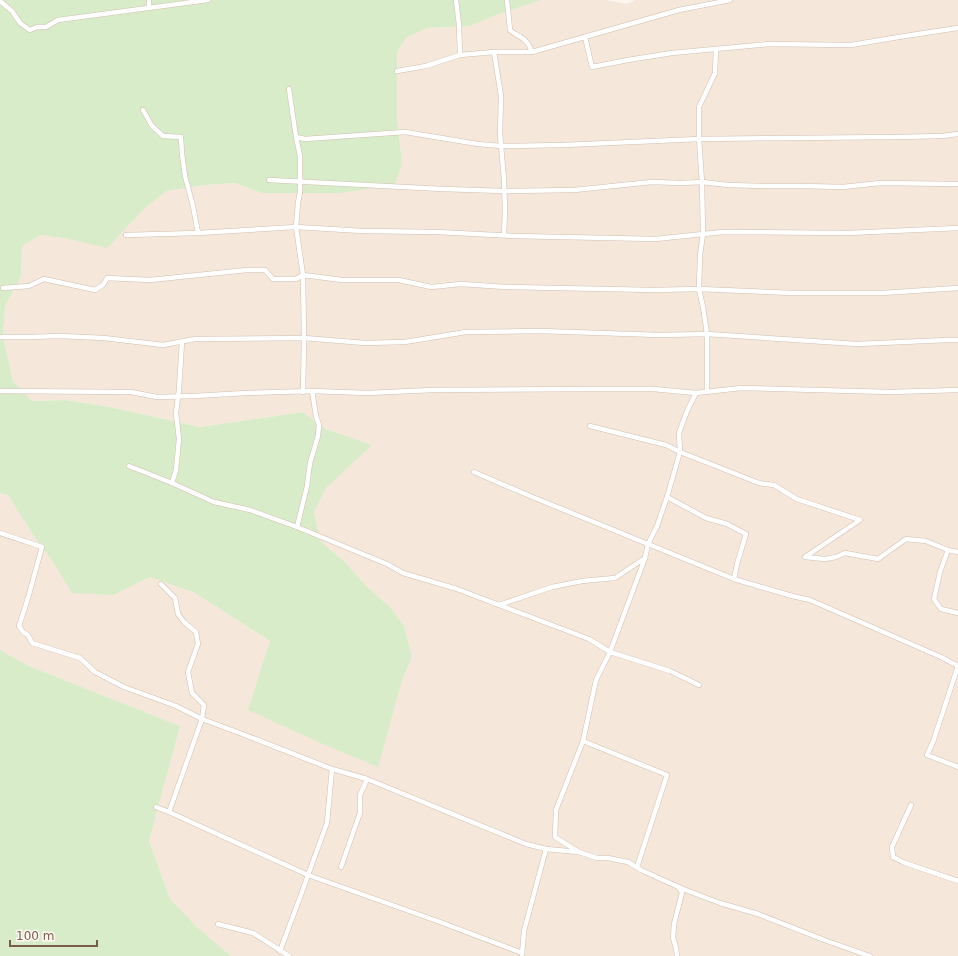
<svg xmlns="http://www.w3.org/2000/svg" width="958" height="956" font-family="'DejaVu Sans',sans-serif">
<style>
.residential{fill:#f5e8da}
.green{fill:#d8ecc9}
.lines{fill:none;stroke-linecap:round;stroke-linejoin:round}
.street-casing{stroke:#d1beb0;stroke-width:5.5}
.street{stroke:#fff;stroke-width:4.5}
</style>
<rect width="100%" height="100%" fill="#fdf6ec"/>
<path class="residential" d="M 542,0 L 606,0 L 626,4 L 635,0 L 958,0 L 958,956 L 231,956 L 198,928 L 170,899 L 149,841 L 180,726 L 29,666 L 0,650 L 0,493 L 8,495 L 33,535 L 53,562 L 114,595 L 150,577 L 195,593 L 270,641 L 402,680 L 412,657 L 404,626 L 390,607 L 366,586 L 345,562 L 320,541 L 314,512 L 326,488 L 371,445 L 326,429 L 303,412 L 200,427 L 110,407 L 66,400 L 32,401 L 13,381 L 3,337 L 5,306 L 21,277 L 22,246 L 41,235 L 69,239 L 144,209 L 166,191 L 206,185 L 235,183 L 262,193 L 402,163 L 397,116 L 397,52 L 407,37 L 427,28 L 470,26 L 496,15 Z"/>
<g class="green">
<path d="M 0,0 L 542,0 L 496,15 L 470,26 L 427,28 L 407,37 L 397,52 L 397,116 L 402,163 L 395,185 L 340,193 L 262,193 L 235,183 L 206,185 L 166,191 L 144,209 L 107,248 L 69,239 L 41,235 L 22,246 L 21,277 L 5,306 L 3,337 L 13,381 L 32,401 L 66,400 L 110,407 L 200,427 L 303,412 L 326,429 L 372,445 L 326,488 L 314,512 L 320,541 L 345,562 L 366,586 L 390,607 L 404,626 L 412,657 L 402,680 L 378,767 L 325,745 L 248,710 L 270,641 L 195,593 L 150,577 L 114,595 L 72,593 L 53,562 L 33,535 L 8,495 L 0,493 Z"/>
<path d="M 0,650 L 29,666 L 180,726 L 149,841 L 170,899 L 198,928 L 231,956 L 0,956 Z"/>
</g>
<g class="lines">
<defs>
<g id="street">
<path d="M 456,0 L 459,25 L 460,55"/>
<path d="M 507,0 L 510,30 C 514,34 518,35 522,38 C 528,41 530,47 532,52"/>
<path d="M 0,1 L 12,11 L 20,23 L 30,30 L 37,27 L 46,27 L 58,20 L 208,0"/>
<path d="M 149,7 L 149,0"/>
<path d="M 585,37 L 592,67 L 628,60 L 672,53 L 769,44 L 851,45 L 905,36 L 958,28"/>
<path d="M 494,52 L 501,96 L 500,134 L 504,180 L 505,211 L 504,235"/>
<path d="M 397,71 L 426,66 L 460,55 L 494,52 L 532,52 L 679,10 L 730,0"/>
<path d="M 289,89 L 296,137 L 300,156 L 300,192 L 298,203 L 296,227 L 303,275 L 304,338 L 303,392"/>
<path d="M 143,110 L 152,126 L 163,136 L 181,137 L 182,154 L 185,176 L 193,206 L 198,233"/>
<path d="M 296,137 L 305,139 L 405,132 L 478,144 L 501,146 L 564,145 L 699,139 L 897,137 L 942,136 L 958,134"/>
<path d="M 269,180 L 442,189 L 504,191 L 574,190 L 652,182 L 681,183 L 702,182 L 728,185 L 765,186 L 802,186 L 843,187 L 880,183 L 958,184"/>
<path d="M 126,235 L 198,233 L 296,227 L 363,231 L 437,232 L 513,236 L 655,239 L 723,232 L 848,233 L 958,228"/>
<path d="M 3,288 L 29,286 L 44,279 L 95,290 L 103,285 L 107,278 L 150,280 L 247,270 L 265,270 L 273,279 L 296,279 L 303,275 L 342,280 L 399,280 L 431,287 L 461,284 L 506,287 L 653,290 L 699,289 L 793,293 L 882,293 L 958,288"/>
<path d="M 0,337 L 29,337 L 60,336 L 104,338 L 163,345 L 195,339 L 304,338 L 365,343 L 405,342 L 466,332 L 540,331 L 660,335 L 707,334 L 857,344 L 948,340 L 958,340"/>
<path d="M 0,391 L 131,392 L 157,397 L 195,396 L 246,393 L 312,391 L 367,393 L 433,390 L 591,389 L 653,389 L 696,393 L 741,388 L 890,392 L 958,390"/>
<path d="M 707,392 L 707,334 L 703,307 L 699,289 L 700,255 L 703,234 L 702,182 L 699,139 L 699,107 L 715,73 L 716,49"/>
<path d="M 696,393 L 687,411 L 679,433 L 680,452 L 667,497 L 657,526 L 648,544 L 645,558 L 610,652 L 596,680 L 583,741 L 556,810 L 555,837 L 579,852 L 597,858 L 608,858 L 628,862 L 641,870 L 683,889 L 720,903 L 758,914 L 827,941 L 870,956"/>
<path d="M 590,426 L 666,445 L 680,452 L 759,483 L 774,485 L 797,499 L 860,520 L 805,557 L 825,559 L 836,557 L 845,553 L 878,559 L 906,539 L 926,541 L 948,550 L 940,572 L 934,599 L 941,609 L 958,613"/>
<path d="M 129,466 L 172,483 L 214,502 L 250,510 L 297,527 L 387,564 L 403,573 L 457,589 L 589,639 L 610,652 L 670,671 L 699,685"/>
<path d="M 474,472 L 530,496 L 734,579"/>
<path d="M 172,483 L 176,470 L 179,439 L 176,413 L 179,389 L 182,342"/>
<path d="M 667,497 L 706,518 L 727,524 L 746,534 L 737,564 L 734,579 L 792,596 L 810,600 L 941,657 L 958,666"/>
<path d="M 297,527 L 307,486 L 310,463 L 318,436 L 319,425 L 316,416 L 312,391"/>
<path d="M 0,533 L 42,547 L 28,598 L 19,626 L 23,632 L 28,635 L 32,643 L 80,658 L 95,672 L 124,687 L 176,706 L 202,719 L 245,735 L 332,769 L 367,779 L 526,844 L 546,849"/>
<path d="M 948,550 L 958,552"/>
<path d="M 161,584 L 175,598 L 178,614 L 184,622 L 196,632 L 198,644 L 188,672 L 192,693 L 204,705 L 202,719 L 169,812 L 308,875 L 440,922 L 522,953"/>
<path d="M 499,605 L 552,587 L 582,581 L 615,578 L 645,558"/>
<path d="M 958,666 L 933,742 L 927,755 L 958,767"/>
<path d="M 583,741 L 667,775 L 637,867"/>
<path d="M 911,805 L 892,847 L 893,857 L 905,863 L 958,881"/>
<path d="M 156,807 L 169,812"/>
<path d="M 341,867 L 360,813 L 360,795 L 367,779"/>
<path d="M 218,924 L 253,933 L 289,956"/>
<path d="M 280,951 L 302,892 L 308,875 L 327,823 L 332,769"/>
<path d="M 522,954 L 524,931 L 546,849 L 578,852"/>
<path d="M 677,956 L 676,948 L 673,938 L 674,924 L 682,893 L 679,888"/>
</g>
</defs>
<use href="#street" class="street-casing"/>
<use href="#street" class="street"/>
</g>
<path d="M10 940v6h87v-6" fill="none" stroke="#7a5c4d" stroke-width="2"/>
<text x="16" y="940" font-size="12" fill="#7a5c4d" stroke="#fffaf3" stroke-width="3" paint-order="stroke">100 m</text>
</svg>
